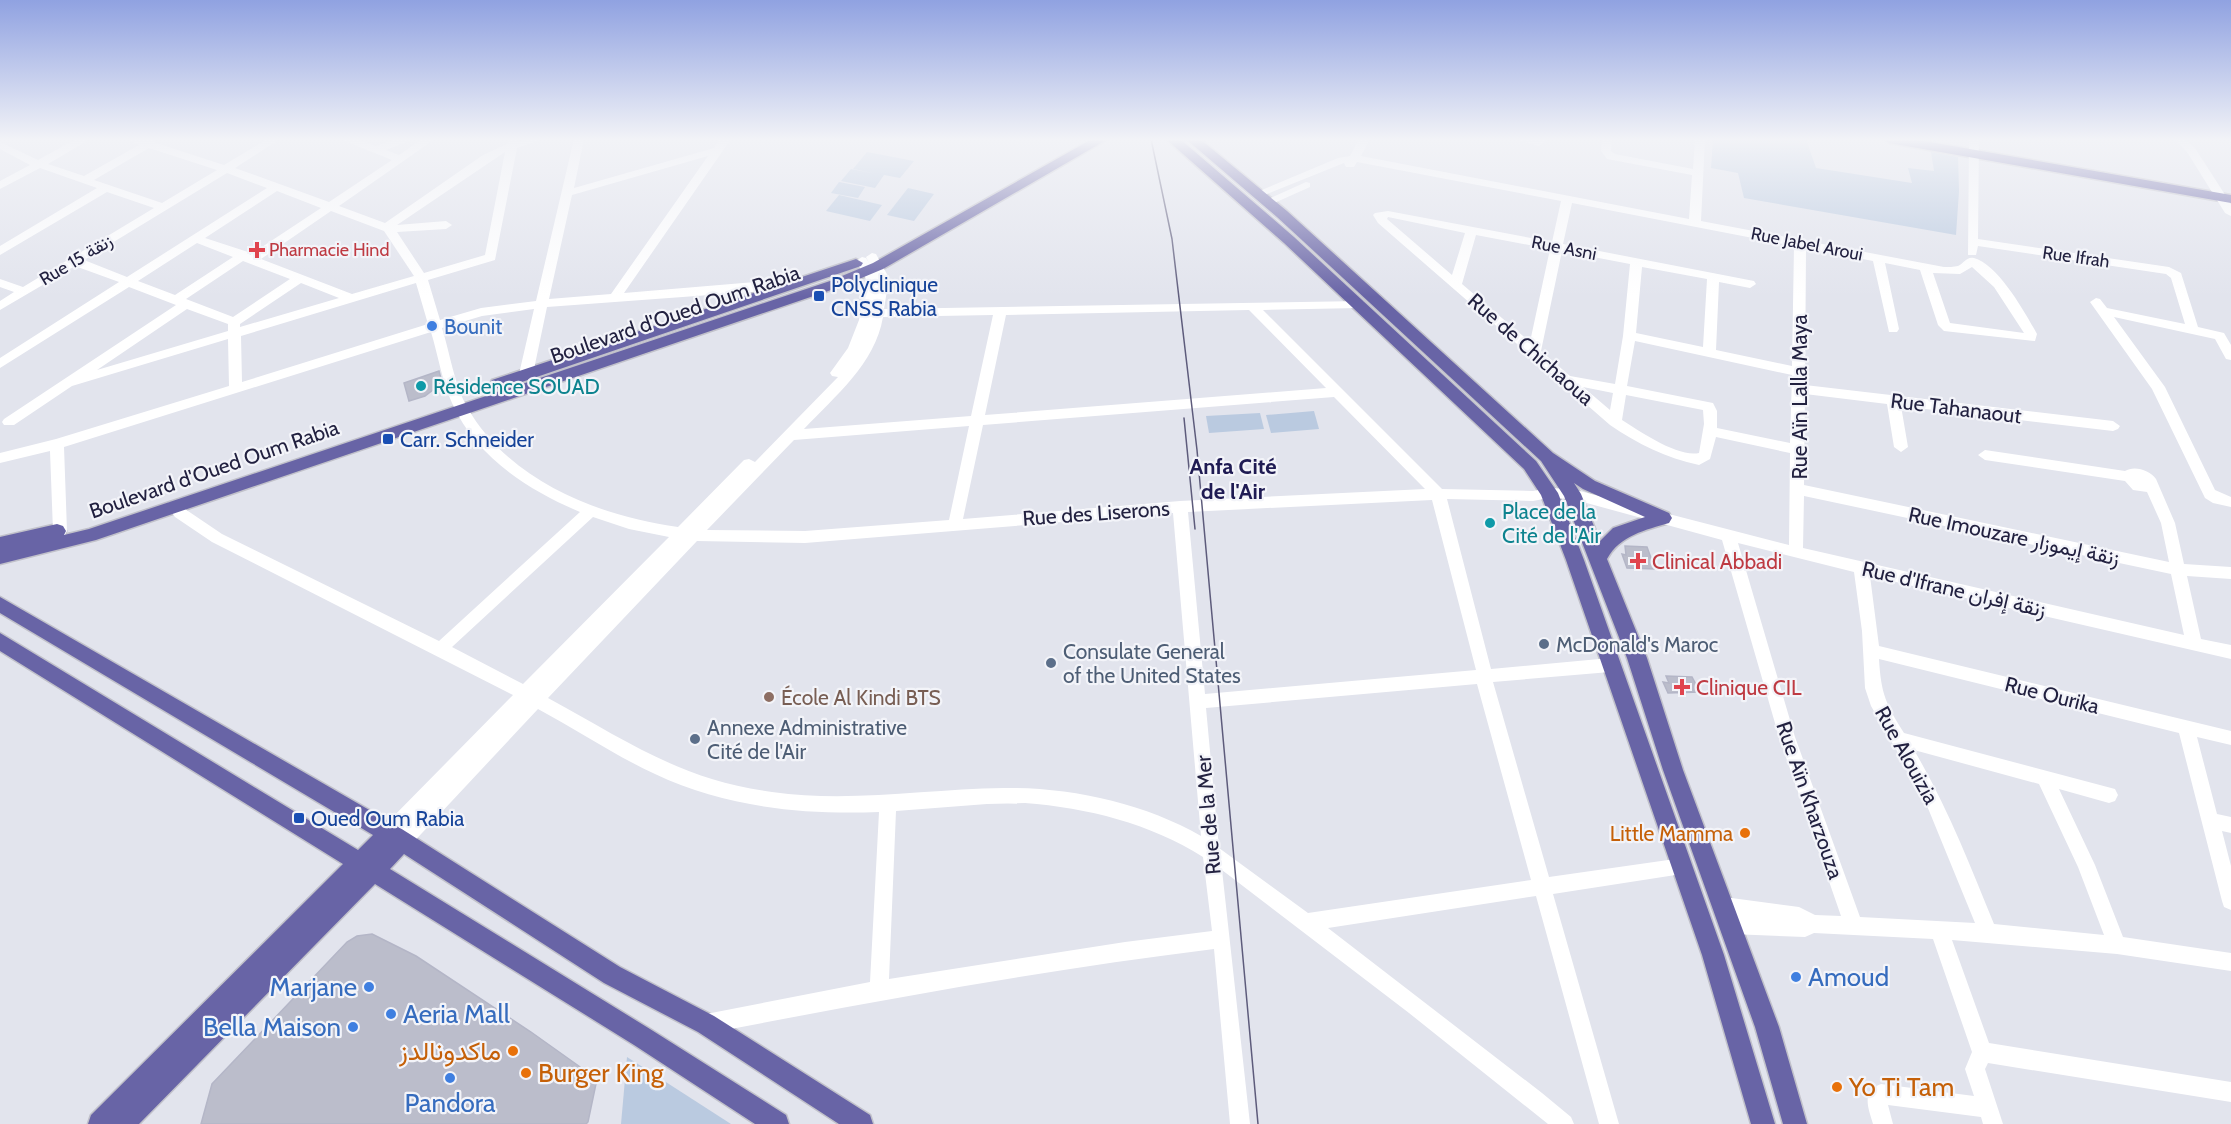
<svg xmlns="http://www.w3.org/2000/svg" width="2231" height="1124" font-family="Cabin,Vazirmatn,sans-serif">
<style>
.green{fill:#bacae0}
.building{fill:#bbbdcb;stroke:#b4b6c7;stroke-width:1.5}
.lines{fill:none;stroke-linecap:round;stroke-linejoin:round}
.major-casing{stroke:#c1c1ca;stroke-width:3}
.minor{fill:#fff;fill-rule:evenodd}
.major{fill:#6864a6;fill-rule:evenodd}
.tram{stroke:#5d5b7b;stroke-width:1.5}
.health-dot{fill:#e0444e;stroke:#f3f4f9;stroke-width:2}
.transit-dot{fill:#1a4fb4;stroke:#f3f4f9;stroke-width:2}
.shop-dot{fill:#3f7fe0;stroke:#f3f4f9;stroke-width:2}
.culture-dot{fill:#0f9aa8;stroke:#f3f4f9;stroke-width:2}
.service-dot{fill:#5c6f8a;stroke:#f3f4f9;stroke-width:2}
.education-dot{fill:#8d6e63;stroke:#f3f4f9;stroke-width:2}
.food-dot{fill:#e8710a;stroke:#f3f4f9;stroke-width:2}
.labels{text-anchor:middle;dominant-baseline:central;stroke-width:4.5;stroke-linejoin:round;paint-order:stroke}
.far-street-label{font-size:18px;fill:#222140;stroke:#f3f4f9}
.far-health-label{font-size:18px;fill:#be3a42;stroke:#f3f4f9;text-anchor:start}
.transit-label{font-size:21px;fill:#164399;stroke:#f3f4f9;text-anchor:start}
.street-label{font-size:21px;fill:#222140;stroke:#f3f4f9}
.shop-label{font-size:21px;fill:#366cbe;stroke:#f3f4f9;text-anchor:start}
.culture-label{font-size:21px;fill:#0d838f;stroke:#f3f4f9;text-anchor:start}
.health-label{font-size:21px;fill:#be3a42;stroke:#f3f4f9;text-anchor:start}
.service-label{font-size:21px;fill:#4e5e75;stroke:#f3f4f9;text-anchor:start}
.education-label{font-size:21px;fill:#785e54;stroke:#f3f4f9;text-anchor:start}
.food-label{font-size:21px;fill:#c56008;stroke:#f3f4f9;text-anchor:end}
.neighbourhood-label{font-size:22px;font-weight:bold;fill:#1f1b53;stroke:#f3f4f9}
.near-shop-label{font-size:26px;fill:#366cbe;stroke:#f3f4f9;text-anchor:start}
.near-food-label{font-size:26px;fill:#c56008;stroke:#f3f4f9;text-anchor:start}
</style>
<rect width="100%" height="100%" fill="#e2e4ed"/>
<g class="green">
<path d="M 1713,139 L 1806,139 L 1816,168 L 1912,183 L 1908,168 L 1934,171 L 1931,152 L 1958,157 L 1959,191 L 1956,235 L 1744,198 L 1738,173 L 1711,168 Z"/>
<path d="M 867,152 L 914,161 L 900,178 L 884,175 L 875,188 L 841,181 L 851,169 L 877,174 L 853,169 Z"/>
<path d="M 839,182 L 865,187 L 858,198 L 831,193 Z"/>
<path d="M 908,188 L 934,194 L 914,221 L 887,215 Z"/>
<path d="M 839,195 L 882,205 L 870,221 L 826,211 Z"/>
<path d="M 1314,411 L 1319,429 L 1271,433 L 1266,415 Z"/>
<path d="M 1260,413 L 1264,429 L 1209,433 L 1206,416 Z"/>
<path d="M 627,1057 L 731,1124 L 621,1124 Z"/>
</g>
<g class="building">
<path d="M 439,371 L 442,383 L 425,396 L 409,401 L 404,383 Z"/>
<path d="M 1625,546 L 1647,547 L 1655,569 L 1627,568 L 1622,554 L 1626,555 Z"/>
<path d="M 1666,676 L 1692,677 L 1700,692 L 1668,693 L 1663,682 L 1669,683 Z"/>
<path d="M 372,934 L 416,956 L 531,1032 L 597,1079 L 588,1122 L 586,1124 L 201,1124 L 212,1084 L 347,942 L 357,936 Z"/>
</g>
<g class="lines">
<defs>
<g id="major">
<path d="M 1092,139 L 1108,139 L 883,269 L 840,287 L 96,540 L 0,564 L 0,537 L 57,524 L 63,526 L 66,531 L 64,535 L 89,529 L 830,281 L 873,263 Z"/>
<path d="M 1166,139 L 1180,139 L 1294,237 L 1536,461 L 1558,493 L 1584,560 L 1724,955 L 1775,1124 L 1751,1124 L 1702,955 L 1566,560 L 1541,495 L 1524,469 L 1284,243 Z"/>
<path d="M 1186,139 L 1200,139 L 1287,211 L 1553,453 L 1595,481 L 1669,513 L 1672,518 L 1669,523 C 1646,530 1620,535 1607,559 L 1647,658 L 1683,770 L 1779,1027 L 1807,1124 L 1783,1124 L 1755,1027 L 1663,770 L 1627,658 L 1564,496 L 1541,461 L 1277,217 ZM 1574,483 L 1583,489 L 1645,517 L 1613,528 L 1600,541 L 1581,494 Z"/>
<path d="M 1883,139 L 1913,139 L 2231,195 L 2231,203 L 1889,143 Z"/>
<path d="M 856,259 L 863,263 L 861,266 L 504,388 L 492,388 L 490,384 L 492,380 Z"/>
<path d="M 0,597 L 397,826 L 620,967 L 714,1016 L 870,1115 L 873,1124 L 839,1124 L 698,1032 L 604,983 L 404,854 L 390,869 L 650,1029 L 786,1115 L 789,1124 L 755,1124 L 634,1045 L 375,884 L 139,1124 L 88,1124 L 91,1115 L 343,864 L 0,651 L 0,633 L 358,850 L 373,835 L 0,613 Z"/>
</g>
</defs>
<use href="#major" class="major-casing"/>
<g class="minor">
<path d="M 76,139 L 90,139 L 48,164 L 84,176 L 139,145 L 127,139 L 153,139 L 156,143 L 224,165 L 267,139 L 280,139 L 235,168 L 329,202 L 392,160 L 340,139 L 356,139 L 376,146 L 397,139 L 414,139 L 386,150 L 399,155 L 422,139 L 435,139 L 339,206 L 385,223 L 483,155 L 507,144 L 508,139 L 518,139 L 518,141 L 543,139 L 517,148 L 495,260 L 428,280 L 440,320 L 481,308 L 536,301 L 574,139 L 584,139 L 574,188 L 714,148 L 720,139 L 731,139 L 624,293 L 767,281 L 792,283 L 792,289 L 547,307 L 533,374 L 526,378 L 519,374 L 534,309 L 482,316 L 442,328 C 450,353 454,384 467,407 C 509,481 598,516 678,527 L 744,460 L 749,459 L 755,462 L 838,377 L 832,376 L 830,373 L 848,348 L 859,320 L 866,279 L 856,261 L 862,257 L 866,258 L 869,263 L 866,257 L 872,253 L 876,254 L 889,278 L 884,309 L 1363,301 L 1365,304 L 1363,307 L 1359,308 L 1263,310 L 1442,489 L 1533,491 L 1549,488 L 1572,489 L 1789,545 L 1790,453 L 1716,437 L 1710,459 L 1699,465 C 1666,458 1638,444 1610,425 L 1378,223 L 1373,215 L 1375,213 L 1388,211 L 1552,242 L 1561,201 L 1357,162 L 1354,167 L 1346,167 L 1344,163 L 1262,196 L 1258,197 L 1252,194 L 1338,158 L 1350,156 L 1359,139 L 1370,139 L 1361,156 L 1689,219 L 1692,175 L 1607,159 L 1601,151 L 1602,139 L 1612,139 L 1611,151 L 1615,154 L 1693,169 L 1695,139 L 1705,139 L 1701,221 L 1944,267 C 1948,267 1954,267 1958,266 C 1964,263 1967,256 1974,258 C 1998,264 2026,314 2037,334 L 2035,341 L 1944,331 L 1938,325 L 1920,270 L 1885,263 L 1899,329 L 1897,332 L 1889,332 L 1873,261 L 1806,248 L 1805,385 L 2113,421 L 2120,426 L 2118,429 L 2113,431 L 1901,406 L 1908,447 L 1901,452 L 1894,447 L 1887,404 L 1805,394 L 1804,485 L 2169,562 L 2161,523 L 2147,492 L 2133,490 L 2125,481 L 1985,460 L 1978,455 L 1985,450 L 2125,471 C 2134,465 2150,470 2156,479 L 2175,523 L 2184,564 L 2231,567 L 2231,579 L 2187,576 L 2201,639 L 2231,645 L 2231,659 L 1870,576 L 1879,646 L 2231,731 L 2231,745 L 2197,737 L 2217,814 L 2231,817 L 2231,833 L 2222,831 L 2231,866 L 2231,910 L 2224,907 L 2222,901 L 2179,733 L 1879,659 C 1881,694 1886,704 1904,733 L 2115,789 L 2118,795 L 2115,801 L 2109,803 L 2059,789 L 2095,865 L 2123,937 L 2231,953 L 2231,971 L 2117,954 L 1952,940 L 1989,1043 L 2231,1082 L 2231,1102 L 1988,1063 L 1985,1069 L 2003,1124 L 1983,1124 L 1981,1117 L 1888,1105 L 1893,1124 L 1873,1124 C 1868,1107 1861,1092 1881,1084 L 1974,1096 L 1965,1069 L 1972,1052 L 1933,939 L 1814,933 L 1805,937 L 1731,934 L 1724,931 L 1722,925 L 1724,919 L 1734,916 L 1717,912 L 1715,906 L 1717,900 L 1724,897 L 1799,907 L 1815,915 L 1841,916 L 1779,737 L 1722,540 L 1572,499 L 1549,498 L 1533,501 L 1447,499 L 1491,669 L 1610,658 L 1616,660 L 1618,665 L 1616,670 L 1610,672 L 1493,682 L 1549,877 L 1682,858 L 1688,860 L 1691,866 L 1688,872 L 1682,874 L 1553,894 L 1619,1124 L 1599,1124 L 1536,896 L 1328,928 L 1542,1093 L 1571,1117 L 1574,1124 L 1548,1124 L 1409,1013 L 1222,870 L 1250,1124 L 1230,1124 L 1214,949 C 1043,970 874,1001 706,1034 L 699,1031 L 696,1024 L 699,1017 L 706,1014 L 870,982 L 879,812 C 802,815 725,807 655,774 C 614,755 577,730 538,709 L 408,848 L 402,850 L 396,848 L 394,839 L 389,841 L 383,839 L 380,833 L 383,827 L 513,695 L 212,542 L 175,517 L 167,506 L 169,502 L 179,502 L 185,509 L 222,534 L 439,641 L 580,512 C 528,490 476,457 452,403 C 442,381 438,355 431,332 L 64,447 L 67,531 L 65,535 L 55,535 L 53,531 L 50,451 L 0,463 L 0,453 L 56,439 L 229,386 L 228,339 L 72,386 L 14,425 L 4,425 L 2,422 L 4,419 L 176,305 L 129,287 L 0,368 L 0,358 L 119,282 L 75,266 L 0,310 L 0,301 L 14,292 L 0,287 L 0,279 L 23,287 L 154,208 L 107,192 L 0,255 L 0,246 L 97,188 L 40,168 L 0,189 L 0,181 L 30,165 L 0,149 L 0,142 L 38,160 ZM 149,148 L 217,170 L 162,203 L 94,180 ZM 505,152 L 485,255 L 424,273 L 397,232 L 446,229 L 452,225 L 446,221 L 397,225 ZM 708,156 L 611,294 L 549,299 L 572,195 ZM 227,173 L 267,188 L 127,277 L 84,260 ZM 277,191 L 321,208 L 250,255 L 248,252 L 205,238 ZM 1572,203 L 1794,246 L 1792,366 L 1716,350 L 1719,282 L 1750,288 L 1756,284 L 1754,281 L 1563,244 ZM 331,211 L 384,231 L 414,276 L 352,294 L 261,259 ZM 1388,217 L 1465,233 L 1452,275 L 1387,219 ZM 1476,235 L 1550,249 L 1530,342 L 1462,284 ZM 197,243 L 233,257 L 175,295 L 138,281 ZM 1562,251 L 1630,264 L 1623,336 L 1615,384 L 1570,376 L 1541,351 ZM 243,261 L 290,279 L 233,317 L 186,299 ZM 1642,267 L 1707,279 L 1703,347 L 1636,333 ZM 1972,267 L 1994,287 L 2024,333 L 1950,323 L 1933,273 L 1960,274 ZM 301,283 L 339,298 L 240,327 L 240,324 ZM 416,283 L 428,324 L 242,382 L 241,336 ZM 187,309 L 228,324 L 228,331 L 97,370 ZM 1249,310 L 1326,388 L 985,415 L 1006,315 ZM 993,315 L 971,416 L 804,429 C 835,396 875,364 883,317 ZM 1635,341 L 1792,375 L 1790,443 L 1717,428 L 1717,411 L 1713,403 L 1627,386 ZM 1583,387 L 1613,393 L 1610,410 ZM 1626,395 L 1703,410 L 1704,424 L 1699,453 C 1679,458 1639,431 1622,420 ZM 1334,397 L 1425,489 L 1180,501 L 963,519 L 983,425 ZM 969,426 L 949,520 L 805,531 L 707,530 L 794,440 ZM 1804,496 L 2171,574 L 2184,635 L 1803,548 ZM 1432,500 L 1476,670 L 1205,694 L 1188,512 ZM 1173,513 L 1201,836 C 1144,803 1070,787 1004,788 C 926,789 850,803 772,792 C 681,780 627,741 548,698 L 697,541 L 805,543 ZM 593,517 L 629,529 L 669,537 L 523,684 L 452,647 ZM 1738,543 L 1854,572 L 1862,631 L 1865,688 L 1871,706 L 1923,796 L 1975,923 L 1860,917 L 1795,737 ZM 1477,684 L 1531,880 L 1308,913 L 1219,848 L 1206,708 ZM 1914,750 L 2039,784 L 2078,867 L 2104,935 L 1994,924 C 1970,865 1947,806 1914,750 ZM 1025,803 C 1088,808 1149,823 1203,857 L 1212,931 L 1125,942 L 889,979 L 896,811 L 987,804 Z"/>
<path d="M 1514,139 L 1549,139 L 1539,146 Z"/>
<path d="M 1969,139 L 1979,139 L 1978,239 L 2169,267 L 2181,273 L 2198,327 L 2224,333 L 2231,345 L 2231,360 L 2226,359 L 2215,339 L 2114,317 L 2165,387 L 2215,490 L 2231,497 L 2231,507 L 2213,503 L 2205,498 L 2152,389 L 2090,302 L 2096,298 L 2100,299 L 2107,308 L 2185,324 L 2171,278 L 2166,274 L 1978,246 L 1976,255 L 1968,255 Z"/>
<path d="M 2174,139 L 2186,139 L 2195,148 L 2231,204 L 2231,216 L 2225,213 L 2187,152 Z"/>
<path d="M 1306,182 L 1310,183 L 1310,187 L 1272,204 L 1268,205 L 1262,202 Z"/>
</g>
<use href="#major" class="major"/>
<g class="tram">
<path d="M 1151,139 L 1172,239 L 1197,450 L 1258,1124"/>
<path d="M 1184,418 L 1195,529"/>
</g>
</g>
<linearGradient id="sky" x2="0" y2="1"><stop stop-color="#90a2e1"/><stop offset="0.47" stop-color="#f2f3f7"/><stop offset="1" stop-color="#f2f3f7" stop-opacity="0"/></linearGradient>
<rect width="2231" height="297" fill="url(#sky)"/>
<g class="health-dot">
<path d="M254 241h6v6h6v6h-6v6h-6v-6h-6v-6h6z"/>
<path d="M1635 552h6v6h6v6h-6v6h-6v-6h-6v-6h6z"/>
<path d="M1679 678h6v6h6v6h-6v6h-6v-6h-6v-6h6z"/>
</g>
<g class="transit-dot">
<rect x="813" y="290" width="12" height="12" rx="3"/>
<rect x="382" y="433" width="12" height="12" rx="3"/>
<rect x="293" y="812" width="12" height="12" rx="3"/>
</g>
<g class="shop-dot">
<circle cx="432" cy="326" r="6"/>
<circle cx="1796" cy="977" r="6"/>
<circle cx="369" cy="987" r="6"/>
<circle cx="391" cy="1014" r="6"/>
<circle cx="353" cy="1027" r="6"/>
<circle cx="450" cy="1078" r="6"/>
</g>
<g class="culture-dot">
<circle cx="421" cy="386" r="6"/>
<circle cx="1490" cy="523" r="6"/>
</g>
<g class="service-dot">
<circle cx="1544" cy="644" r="6"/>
<circle cx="1051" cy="663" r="6"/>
<circle cx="695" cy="739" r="6"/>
</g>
<circle class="education-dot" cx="769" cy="697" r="6"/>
<g class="food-dot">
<circle cx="1745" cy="833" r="6"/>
<circle cx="513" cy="1051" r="6"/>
<circle cx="526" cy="1073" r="6"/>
<circle cx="1837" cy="1087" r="6"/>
</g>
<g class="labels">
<g class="far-street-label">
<text transform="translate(1807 244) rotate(11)">Rue Jabel Aroui</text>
<text transform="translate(1564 248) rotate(11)">Rue Asni</text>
<text transform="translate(2076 257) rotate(8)">Rue Ifrah</text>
<text transform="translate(76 260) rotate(-31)">Rue 15 زنقة</text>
</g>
<g class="far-health-label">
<text x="269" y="250">Pharmacie Hind</text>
</g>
<g class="transit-label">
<text x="831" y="284">Polyclinique<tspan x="831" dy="24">CNSS Rabia</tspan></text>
<text x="400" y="439">Carr. Schneider</text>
<text x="311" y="818">Oued Oum Rabia</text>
</g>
<g class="street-label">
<text transform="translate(675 314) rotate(-19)">Boulevard d'Oued Oum Rabia</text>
<text transform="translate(1531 349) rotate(41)">Rue de Chichaoua</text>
<text transform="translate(1799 397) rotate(-90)">Rue Aïn Lalla Maya</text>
<text transform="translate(1956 408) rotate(7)">Rue Tahanaout</text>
<text transform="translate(214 469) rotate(-19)">Boulevard d'Oued Oum Rabia</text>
<text transform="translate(1096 513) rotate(-4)">Rue des Liserons</text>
<text transform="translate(2014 536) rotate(12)">Rue Imouzare زنقة إيموزار</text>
<text transform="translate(1954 589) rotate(13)">Rue d'Ifrane زنقة إفران</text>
<text transform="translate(2052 695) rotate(14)">Rue Ourika</text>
<text transform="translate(1907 755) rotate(61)">Rue Alouizia</text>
<text transform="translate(1810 800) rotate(71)">Rue Aïn Kharzouza</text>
<text transform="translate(1208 815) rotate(-95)">Rue de la Mer</text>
</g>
<g class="shop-label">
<text x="444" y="326">Bounit</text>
</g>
<g class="culture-label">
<text x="433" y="386">Résidence SOUAD</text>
<text x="1502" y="511">Place de la<tspan x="1502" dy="24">Cité de l'Air</tspan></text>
</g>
<g class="health-label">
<text x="1652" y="561">Clinical Abbadi</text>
<text x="1696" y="687">Clinique CIL</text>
</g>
<g class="service-label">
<text x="1556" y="644">McDonald's Maroc</text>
<text x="1063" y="651">Consulate General<tspan x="1063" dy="24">of the United States</tspan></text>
<text x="707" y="727">Annexe Administrative<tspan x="707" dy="24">Cité de l'Air</tspan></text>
</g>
<g class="education-label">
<text x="781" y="697">École Al Kindi BTS</text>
</g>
<g class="food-label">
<text x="1733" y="833">Little Mamma</text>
</g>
<g class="neighbourhood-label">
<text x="1233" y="466">Anfa Cité<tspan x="1233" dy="25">de l'Air</tspan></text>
</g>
<g class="near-shop-label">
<text x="1808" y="977">Amoud</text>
<text x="357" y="987" text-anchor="end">Marjane</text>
<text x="403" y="1014">Aeria Mall</text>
<text x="341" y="1027" text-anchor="end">Bella Maison</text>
<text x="450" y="1103" text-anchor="middle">Pandora</text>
</g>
<g class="near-food-label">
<text x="501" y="1051" text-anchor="end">ماكدونالدز</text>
<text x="538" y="1073">Burger King</text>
<text x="1849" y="1087">Yo Ti Tam</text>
</g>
</g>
</svg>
